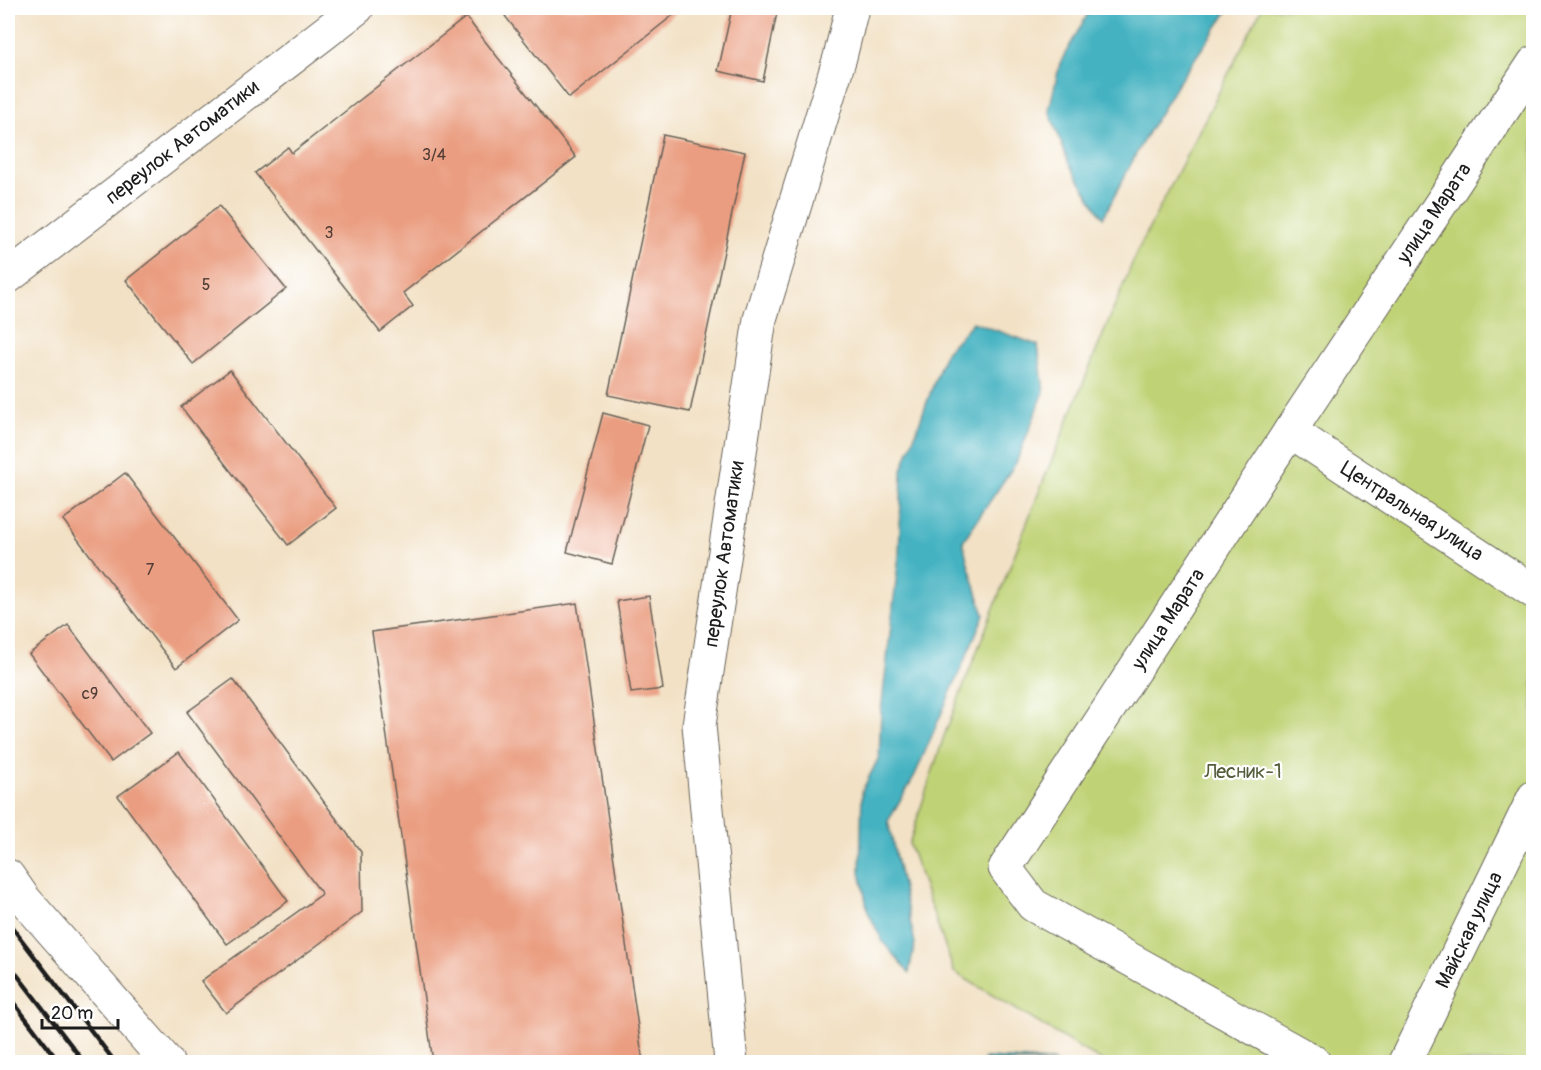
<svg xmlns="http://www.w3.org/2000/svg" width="1541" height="1070" font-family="Pangolin,sans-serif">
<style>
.green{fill:#bfd376;stroke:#6e7849;stroke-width:1.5}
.water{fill:#45b2c1;stroke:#30676e;stroke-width:1.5}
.building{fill:#ea9d80}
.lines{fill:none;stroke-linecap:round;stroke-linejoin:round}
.minor-casing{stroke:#676157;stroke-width:35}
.minor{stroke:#fff;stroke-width:33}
.rail{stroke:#1c1c1c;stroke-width:4.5}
.labels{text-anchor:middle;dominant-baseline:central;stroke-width:4.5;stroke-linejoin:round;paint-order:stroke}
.number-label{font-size:16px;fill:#503c35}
.street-label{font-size:20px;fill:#1c1c1c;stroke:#fff}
.park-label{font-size:20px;fill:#555c3c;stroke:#fff}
</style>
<rect width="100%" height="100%" fill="#fff"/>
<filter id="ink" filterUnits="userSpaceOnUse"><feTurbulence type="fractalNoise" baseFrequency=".0167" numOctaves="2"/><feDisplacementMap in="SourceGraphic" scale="12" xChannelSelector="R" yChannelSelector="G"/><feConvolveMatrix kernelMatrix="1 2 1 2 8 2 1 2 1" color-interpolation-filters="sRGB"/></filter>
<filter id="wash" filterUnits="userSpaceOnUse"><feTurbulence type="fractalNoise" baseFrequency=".008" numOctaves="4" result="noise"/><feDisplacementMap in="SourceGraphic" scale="24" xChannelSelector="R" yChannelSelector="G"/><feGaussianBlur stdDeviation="1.35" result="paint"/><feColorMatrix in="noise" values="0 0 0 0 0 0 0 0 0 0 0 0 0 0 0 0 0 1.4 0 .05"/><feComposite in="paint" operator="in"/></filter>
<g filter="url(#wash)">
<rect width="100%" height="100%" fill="#f2e1c5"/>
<path class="green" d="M 1262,8 L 1533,8 L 1533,1062 L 1103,1062 L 954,972 L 909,844 L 944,736 L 1044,479 L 1136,254 Z"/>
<g class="water">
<path d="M 1091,8 L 1230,8 L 1176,86 L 1143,141 L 1103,218 L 1069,164 L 1049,110 L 1060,63 Z"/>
<path d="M 973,322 L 1038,345 L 1044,392 L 1016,463 L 963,541 L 967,560 L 984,615 L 915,775 L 888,821 L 915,943 L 909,973 L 883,942 L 868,912 L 860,872 L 862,791 L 879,757 L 881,712 L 899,555 L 902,470 L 945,353 Z"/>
<path d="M 985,1058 L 1052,1061 L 1055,1062 L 983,1062 Z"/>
</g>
<g id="blocks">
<g class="building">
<path d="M 516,8 L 682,8 L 569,98 L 505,16 Z"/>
<path d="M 732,8 L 778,8 L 763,81 L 718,71 Z"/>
<path d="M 466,17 L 576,157 L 403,293 L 413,306 L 380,332 L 255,173 L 288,147 L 292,153 Z"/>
<path d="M 663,135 L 745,152 L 690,412 L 608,395 Z"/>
<path d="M 219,206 L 286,289 L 193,364 L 126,280 Z"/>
<path d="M 230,370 L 336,508 L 288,545 L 181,407 Z"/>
<path d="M 603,413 L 648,425 L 612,564 L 567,552 Z"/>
<path d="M 125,473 L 238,620 L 176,668 L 63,520 Z"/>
<path d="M 649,596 L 663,689 L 631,693 L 617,601 Z"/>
<path d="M 577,603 L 643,1062 L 433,1062 L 372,632 Z"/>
<path d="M 68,625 L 150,733 L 111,762 L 29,654 Z"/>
<path d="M 233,679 L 361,852 L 362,912 L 226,1013 L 201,981 L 322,894 L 187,712 Z"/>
<path d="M 179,752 L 288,901 L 227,944 L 118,796 Z"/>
</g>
</g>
</g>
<g filter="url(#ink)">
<use href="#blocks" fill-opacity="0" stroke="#676157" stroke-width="1.5"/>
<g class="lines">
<defs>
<g id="minor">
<path d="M 8,277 L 357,8"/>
<path d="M 1290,431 L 1534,592"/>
<path d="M 8,876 L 24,899 L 167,1062"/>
<path d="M 731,1062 L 699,725 L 760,319 L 840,57 L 852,8"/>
<path d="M 1314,1062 L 1033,905 L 1005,868 L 1290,431 L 1534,63"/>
<path d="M 1405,1062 L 1534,797"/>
</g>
</defs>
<use href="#minor" class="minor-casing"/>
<use href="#minor" class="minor"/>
<g class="rail">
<path d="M 8,922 L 115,1062"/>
<path d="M 8,963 L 84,1062"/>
<path d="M 8,995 L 59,1062"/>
</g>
</g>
</g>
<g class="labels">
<g class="number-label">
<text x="434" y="155">3/4</text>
<text x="329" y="233">3</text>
<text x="206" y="285">5</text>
<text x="150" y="570">7</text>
<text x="90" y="694">с9</text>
</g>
<g class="street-label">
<text transform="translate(182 142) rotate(-38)">переулок Автоматики</text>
<text transform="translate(1434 213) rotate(-56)">улица Марата</text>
<text transform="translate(1412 511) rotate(33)">Центральная улица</text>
<text transform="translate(724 554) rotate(-82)">переулок Автоматики</text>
<text transform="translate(1168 619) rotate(-57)">улица Марата</text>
<text transform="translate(1469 930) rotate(-64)">Майская улица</text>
</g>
<g class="park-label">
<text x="1243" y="771">Лесник-1</text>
</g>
</g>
<rect width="1541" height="1070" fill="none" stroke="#fff" stroke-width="30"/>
<path d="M42 1019v9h76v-9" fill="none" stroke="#1c1c1c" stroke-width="3"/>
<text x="51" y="1019" font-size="18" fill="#1c1c1c" stroke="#ffffff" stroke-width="4.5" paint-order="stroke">20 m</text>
</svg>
